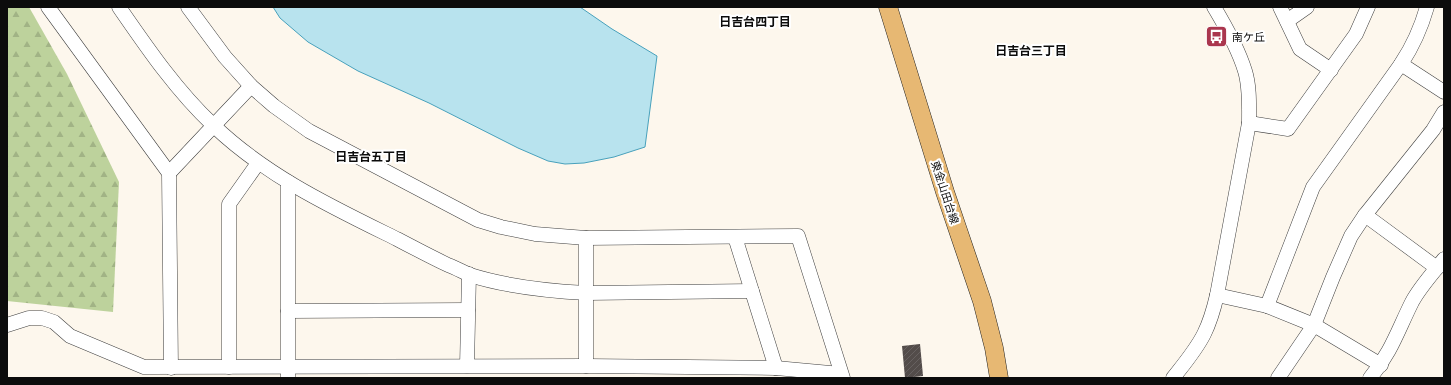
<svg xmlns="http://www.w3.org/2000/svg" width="1451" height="385" font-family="Literata,'Noto Sans JP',serif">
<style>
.forest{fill:url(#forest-firs)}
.water{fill:#b8e3ee;stroke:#48a1bc}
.building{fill:url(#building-hatch)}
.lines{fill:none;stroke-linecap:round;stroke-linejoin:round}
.minor-casing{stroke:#3f3f3f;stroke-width:15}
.major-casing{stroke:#1d1d1d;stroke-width:19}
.minor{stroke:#fff;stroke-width:14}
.major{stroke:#e7b873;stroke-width:18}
.labels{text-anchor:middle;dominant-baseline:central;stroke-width:4;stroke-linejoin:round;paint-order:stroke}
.poi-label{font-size:11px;fill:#0c0c0c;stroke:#fff;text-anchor:start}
.street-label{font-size:11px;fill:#0c0c0c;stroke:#fff}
.neighbourhood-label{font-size:12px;font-weight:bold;fill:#0c0c0c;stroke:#fff}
</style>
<defs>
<pattern id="forest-firs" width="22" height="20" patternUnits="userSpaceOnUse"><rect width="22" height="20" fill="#bdd29c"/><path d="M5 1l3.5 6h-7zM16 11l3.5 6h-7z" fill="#a1b385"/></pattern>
<pattern id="building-hatch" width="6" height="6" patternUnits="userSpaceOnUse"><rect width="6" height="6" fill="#534c4a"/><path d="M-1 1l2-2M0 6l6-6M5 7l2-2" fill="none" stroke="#676160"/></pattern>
</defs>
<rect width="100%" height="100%" fill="#fdf7ed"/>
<path class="forest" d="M 7,7 L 29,7 L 67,74 L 119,182 L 113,312 L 7,301 Z"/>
<path class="water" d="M 273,7 L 580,7 L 612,29 L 657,56 L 645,147 L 614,157 L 584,163 L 565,164 L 548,161 L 518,148 L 429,103 L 358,71 L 308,42 L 280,18 Z"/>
<path class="building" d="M 920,344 L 923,376 L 905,378 L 902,346 Z"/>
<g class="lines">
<defs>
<g id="minor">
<path d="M 48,7 L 169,173 L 171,368"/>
<path d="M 119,7 C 148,49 176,90 213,125 C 266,176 332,207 397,239 C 414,248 431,257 448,265 C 456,268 463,272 470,275 C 508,287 547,291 587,293 L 752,291"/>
<path d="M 188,7 L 225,57 L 251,86 L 274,106 L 309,131 L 478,220 L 501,227 L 535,234 L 586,238 L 798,236 L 843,378"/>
<path d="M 1280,7 L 1300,49 L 1331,70"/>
<path d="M 1287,21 L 1307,7"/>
<path d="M 1401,64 L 1444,92"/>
<path d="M 1249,123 L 1288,129 L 1356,34 L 1368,7"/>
<path d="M 169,173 L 251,86"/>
<path d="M 288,182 L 288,378"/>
<path d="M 1365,215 L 1437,268"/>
<path d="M 735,237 L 776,368"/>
<path d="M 586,238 L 586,366"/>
<path d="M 1217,295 L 1267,306 L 1314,325 L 1381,365"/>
<path d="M 1267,306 L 1313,187 L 1401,64 C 1413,46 1421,28 1427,7"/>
<path d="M 288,311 L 468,310"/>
<path d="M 7,325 L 29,318 L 42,318 L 54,322 L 70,336 L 144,367 L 586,366 L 776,368 L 841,374"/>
<path d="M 467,366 L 469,274"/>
<path d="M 229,367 L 229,204 L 258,163"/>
<path d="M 1173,378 C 1184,364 1196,350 1204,334 C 1210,322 1214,308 1217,295 L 1249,123 C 1249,106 1250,87 1245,71 C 1238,48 1226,27 1214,7"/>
<path d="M 1278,378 L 1314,325 L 1333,277 L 1351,236 L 1365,215 L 1433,130 L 1444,112"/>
<path d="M 1370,378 C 1391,353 1398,330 1412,302 C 1420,287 1433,273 1444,259"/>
</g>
<path id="major" d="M 888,7 L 945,192 L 982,301 L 994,348 L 999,378"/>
</defs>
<use href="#minor" class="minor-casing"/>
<use href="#major" class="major-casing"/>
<use href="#minor" class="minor"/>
<use href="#major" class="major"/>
</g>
<defs>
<symbol id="bus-square" viewBox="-11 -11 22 22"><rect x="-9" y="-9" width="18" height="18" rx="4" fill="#aa364e" stroke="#fff"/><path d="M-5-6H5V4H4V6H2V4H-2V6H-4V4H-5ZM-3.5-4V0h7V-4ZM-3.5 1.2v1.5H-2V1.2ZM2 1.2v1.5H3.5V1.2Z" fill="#fff"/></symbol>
</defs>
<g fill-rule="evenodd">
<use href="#bus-square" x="1204" y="24" width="25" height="25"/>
</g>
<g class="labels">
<g class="poi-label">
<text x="1232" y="36">南ケ丘</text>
</g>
<g class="street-label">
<text transform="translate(946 192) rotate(72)">東金山田台線</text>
</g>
<g class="neighbourhood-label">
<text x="755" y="21">日吉台四丁目</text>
<text x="1031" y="50">日吉台三丁目</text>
<text x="371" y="156">日吉台五丁目</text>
</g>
</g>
<rect width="1451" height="385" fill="none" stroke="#0c0c0c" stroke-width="16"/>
</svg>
